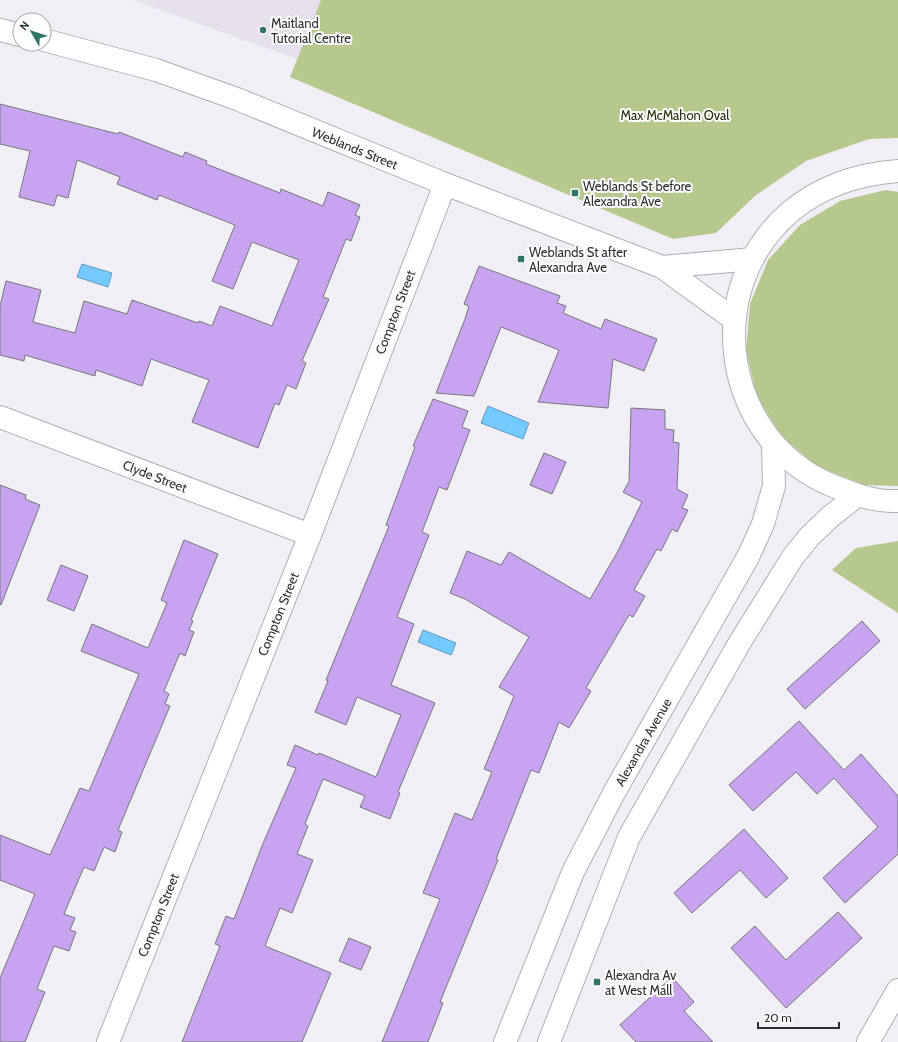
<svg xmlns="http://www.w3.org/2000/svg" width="898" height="1042" font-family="Cabin,sans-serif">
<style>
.built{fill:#e6e0ed}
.green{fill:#b7c88e}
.water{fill:#74c9fe;stroke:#5f9ac0}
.building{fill:#c8a4f0;stroke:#78767b}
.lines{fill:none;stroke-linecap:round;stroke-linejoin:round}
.minor-casing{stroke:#b0aeb3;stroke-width:24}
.major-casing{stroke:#b0aeb3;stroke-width:24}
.minor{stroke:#fff;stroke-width:22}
.major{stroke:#fff;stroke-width:22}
.poi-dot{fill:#2f7467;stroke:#fefdfe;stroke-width:1.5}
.labels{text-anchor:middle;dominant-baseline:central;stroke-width:4;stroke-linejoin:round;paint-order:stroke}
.poi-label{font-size:13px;fill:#2f2e31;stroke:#fefdfe;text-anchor:start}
.park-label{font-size:13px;fill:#27300c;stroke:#fefdfe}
.street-label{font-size:13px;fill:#2f2e31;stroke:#fefdfe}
</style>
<rect width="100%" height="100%" fill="#f1eff5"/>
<path class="built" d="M 133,0 L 321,0 L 297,59 Z"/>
<g class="green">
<path d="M 321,0 L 898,0 L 898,138 L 869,139 L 806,161 L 756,195 L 716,233 L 673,239 L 290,77 Z"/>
<path d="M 886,190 L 898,192 L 898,486 L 865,485 L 818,467 L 782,437 L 757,397 L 746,351 L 750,304 L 768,260 L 800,225 L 840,201 Z"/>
<path d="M 898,541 L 898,613 L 832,570 L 856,548 Z"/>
</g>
<g class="water">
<path d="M 82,264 L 112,273 L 108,287 L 77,277 Z"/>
<path d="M 488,406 L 529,423 L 523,439 L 481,423 Z"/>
<path d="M 423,630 L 456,643 L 451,655 L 418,642 Z"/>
</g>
<g class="building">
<path d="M 0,104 L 118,134 L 119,132 L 183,157 L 185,152 L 207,161 L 206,164 L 280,193 L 281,189 L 323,206 L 328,192 L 360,205 L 355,215 L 360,217 L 351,241 L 346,239 L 323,297 L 329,299 L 302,361 L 306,363 L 296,389 L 287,385 L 279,405 L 275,403 L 258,448 L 192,422 L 209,380 L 151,359 L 142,386 L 96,370 L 95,376 L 25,355 L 24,361 L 0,355 L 0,306 L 6,281 L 41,290 L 33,322 L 75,333 L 84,301 L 127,314 L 132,300 L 198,323 L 199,321 L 212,326 L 220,306 L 272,326 L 299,260 L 252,242 L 233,289 L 212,281 L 235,225 L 159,195 L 157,200 L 117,184 L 120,177 L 77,160 L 68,198 L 57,195 L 54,206 L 19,197 L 30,151 L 0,144 Z"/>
<path d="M 479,266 L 560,296 L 557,303 L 566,306 L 563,313 L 601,329 L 605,319 L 657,339 L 644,371 L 613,359 L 608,408 L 538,402 L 559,350 L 501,327 L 474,396 L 436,393 L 465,319 L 469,306 L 464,304 Z"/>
<path d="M 433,399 L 468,411 L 462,427 L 470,430 L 447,490 L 439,487 L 422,532 L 429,535 L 397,617 L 414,624 L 391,685 L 435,703 L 398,792 L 400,793 L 390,819 L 360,807 L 365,796 L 323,779 L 305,824 L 308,826 L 297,854 L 313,860 L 292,913 L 280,908 L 265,946 L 331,973 L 302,1042 L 182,1042 L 220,946 L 215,944 L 226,916 L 234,919 L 264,841 L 296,768 L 287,765 L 295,745 L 318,755 L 319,753 L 376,777 L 401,715 L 357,697 L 346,725 L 315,712 L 328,681 L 326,680 L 389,526 L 386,525 L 415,447 L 413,446 Z"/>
<path d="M 631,408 L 665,410 L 665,429 L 674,430 L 673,442 L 679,443 L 677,489 L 688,495 L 682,508 L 688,510 L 677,532 L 672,529 L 661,551 L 657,549 L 634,590 L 645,596 L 633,617 L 629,615 L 586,688 L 591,691 L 569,728 L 559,722 L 539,773 L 531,770 L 496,859 L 498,860 L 440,1002 L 443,1003 L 428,1042 L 382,1042 L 440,899 L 423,893 L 455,813 L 472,820 L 492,772 L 484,769 L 514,696 L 499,687 L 529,637 L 465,599 L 450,593 L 467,551 L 501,565 L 509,552 L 590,599 L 618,551 L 642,502 L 623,492 L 629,482 Z"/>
<path d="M 544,453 L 566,462 L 552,494 L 530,485 Z"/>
<path d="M 0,485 L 26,495 L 25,499 L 40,505 L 1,605 L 0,604 Z"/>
<path d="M 184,540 L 218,554 L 191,620 L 193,621 L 189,630 L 194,632 L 185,656 L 180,653 L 164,691 L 169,694 L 165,704 L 170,706 L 118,830 L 122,832 L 115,852 L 104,847 L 94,871 L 84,867 L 64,914 L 75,918 L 70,930 L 76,932 L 69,951 L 54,946 L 37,989 L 45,992 L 25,1042 L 0,1042 L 0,978 L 35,894 L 0,880 L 0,835 L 50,855 L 80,788 L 89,791 L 139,674 L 81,651 L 92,624 L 148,648 L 167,603 L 161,600 Z"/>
<path d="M 61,565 L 88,576 L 74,611 L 47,600 Z"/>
<path d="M 862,621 L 880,641 L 805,709 L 787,689 Z"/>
<path d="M 799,721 L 844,770 L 861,754 L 898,796 L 898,854 L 845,903 L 823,878 L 878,827 L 834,778 L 817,794 L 796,772 L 753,811 L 729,785 Z"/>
<path d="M 744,829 L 788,878 L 766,898 L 740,870 L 692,913 L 674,893 Z"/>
<path d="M 838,912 L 862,938 L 786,1008 L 731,948 L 755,926 L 786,960 Z"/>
<path d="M 349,938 L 371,947 L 361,970 L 339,961 Z"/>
<path d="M 672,977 L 694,1002 L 684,1011 L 713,1042 L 636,1042 L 620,1025 Z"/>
</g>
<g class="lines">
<defs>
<g id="minor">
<path d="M 0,30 L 20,35"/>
<path d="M 44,40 L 156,70 L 237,99 L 445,184 L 662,267 L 735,320"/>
<path d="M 662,267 L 753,259"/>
<path d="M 0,417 L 310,535"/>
<path d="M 108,1042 L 310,535 L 445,184"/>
<path d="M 868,1042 L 898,990"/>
</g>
<g id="major">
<path d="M 898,171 C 858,174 822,185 790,212 C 700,289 722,439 831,485 C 853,494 874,502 898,501"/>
<path d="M 505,1042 L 573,872 L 615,791 L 748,557 L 763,524 L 774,486 L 773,443"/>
<path d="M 549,1042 L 629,837 L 740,642 L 793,557 L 810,536 L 831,516 L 857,496"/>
</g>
</defs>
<use href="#minor" class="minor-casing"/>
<use href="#major" class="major-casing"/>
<use href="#minor" class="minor"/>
<use href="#major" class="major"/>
</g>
<g class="poi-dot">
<circle cx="263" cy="30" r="4"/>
<rect x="571" y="189" width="8" height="8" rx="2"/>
<rect x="517" y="255" width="8" height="8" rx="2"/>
<rect x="593" y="978" width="8" height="8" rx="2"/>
</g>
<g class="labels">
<g class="poi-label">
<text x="271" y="23">Maitland<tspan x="271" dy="15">Tutorial Centre</tspan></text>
<text x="583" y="186">Weblands St before<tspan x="583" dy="15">Alexandra Ave</tspan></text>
<text x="529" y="252">Weblands St after<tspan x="529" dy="15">Alexandra Ave</tspan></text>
<text x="605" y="975">Alexandra Av<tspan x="605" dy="15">at West Mall</tspan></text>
</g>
<g class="park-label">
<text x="675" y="115">Max McMahon Oval</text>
</g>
<g class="street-label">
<text transform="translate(355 148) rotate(22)">Weblands Street</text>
<text transform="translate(395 312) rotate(-69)">Compton Street</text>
<text transform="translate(155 476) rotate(21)">Clyde Street</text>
<text transform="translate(278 614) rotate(-68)">Compton Street</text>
<text transform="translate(643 742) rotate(-60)">Alexandra Avenue</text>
<text transform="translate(158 915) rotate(-68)">Compton Street</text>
</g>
</g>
<g transform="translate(32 32) rotate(309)"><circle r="19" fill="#fefdfe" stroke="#abaaac"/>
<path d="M0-3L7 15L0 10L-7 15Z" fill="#2f7467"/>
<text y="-6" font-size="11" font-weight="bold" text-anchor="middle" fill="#2f2e31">N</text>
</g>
<path d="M758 1022v6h81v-6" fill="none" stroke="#2f2e31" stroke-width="2"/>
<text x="764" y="1022" font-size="12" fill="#2f2e31" stroke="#fefdfe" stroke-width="3" paint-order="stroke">20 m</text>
</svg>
